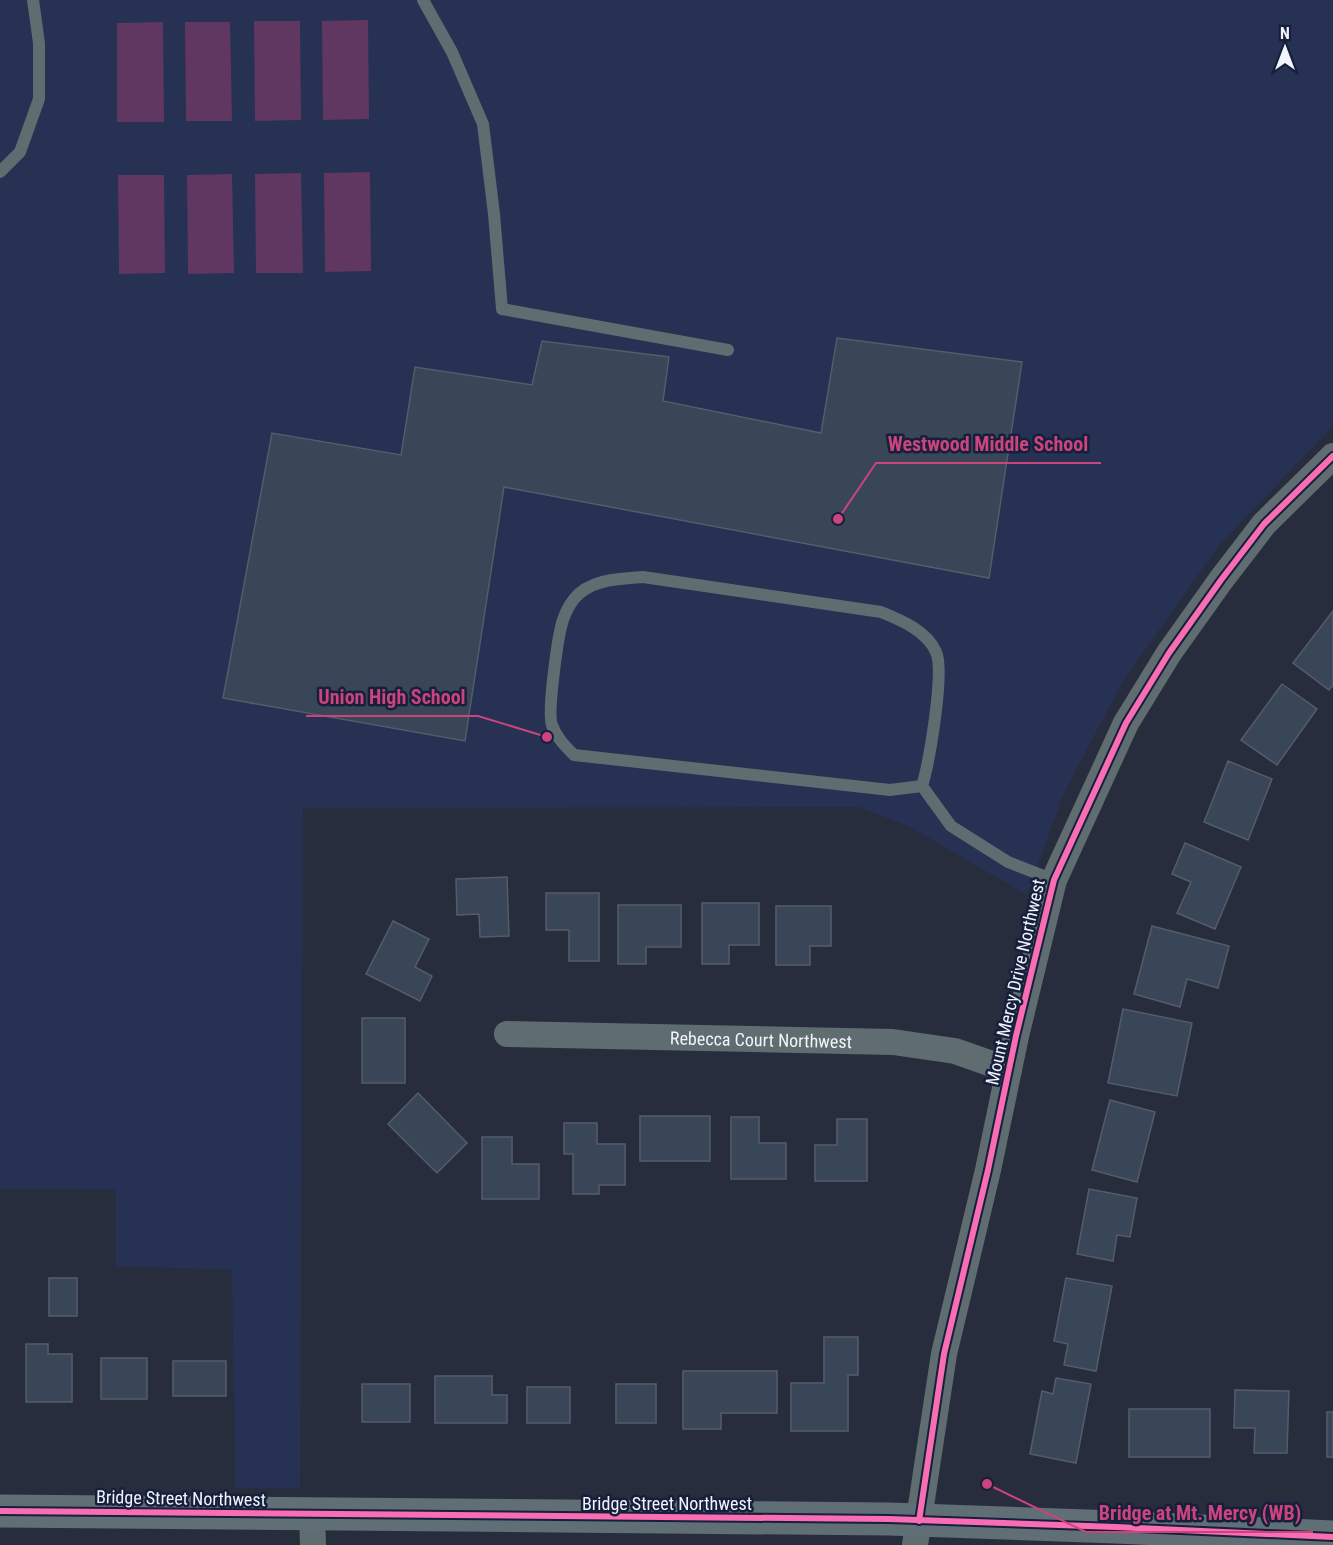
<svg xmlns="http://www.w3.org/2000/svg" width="1333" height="1545" font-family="'Roboto Condensed',sans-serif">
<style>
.built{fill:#263153}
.green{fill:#5f3761}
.building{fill:#384657;stroke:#555c69;stroke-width:1.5}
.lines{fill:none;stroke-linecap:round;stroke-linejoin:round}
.service{stroke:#5f6c70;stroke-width:12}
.minor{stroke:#5f6c70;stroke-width:26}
.secondary{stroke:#606e75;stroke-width:33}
.cycleway-casing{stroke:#161f3c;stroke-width:10}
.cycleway{stroke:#f96db3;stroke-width:6}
.labels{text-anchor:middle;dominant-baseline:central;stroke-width:5;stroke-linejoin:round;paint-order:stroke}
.street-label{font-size:18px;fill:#f1f4fc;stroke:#161f3c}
.leader{fill:none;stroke:#cb447b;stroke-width:2}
.callout-dot{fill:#cb447b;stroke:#161f3c;stroke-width:2}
.callout-label{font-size:20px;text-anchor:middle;font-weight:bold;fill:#cb447b;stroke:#161f3c;stroke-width:5;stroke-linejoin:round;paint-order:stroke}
</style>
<rect width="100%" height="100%" fill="#282d3d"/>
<path class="built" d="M 0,0 L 1333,0 L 1333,426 L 1220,544 L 1123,681 L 1064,793 L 1027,895 L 910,827 L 859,807 L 303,808 L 300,1488 L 235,1488 L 232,1270 L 116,1266 L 116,1190 L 0,1189 Z"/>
<g class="green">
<path d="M 368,20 L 369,119 L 323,120 L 322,21 Z"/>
<path d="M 254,21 L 300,21 L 301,120 L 255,121 Z"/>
<path d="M 163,22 L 164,122 L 117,122 L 117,23 Z"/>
<path d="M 185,22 L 230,22 L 232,121 L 186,121 Z"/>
<path d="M 370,172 L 371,271 L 325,272 L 324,173 Z"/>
<path d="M 301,173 L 303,273 L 256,273 L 255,174 Z"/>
<path d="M 232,174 L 234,273 L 188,274 L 187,175 Z"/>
<path d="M 118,175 L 164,175 L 165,273 L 119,274 Z"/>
</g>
<g class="building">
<path d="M 837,338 L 1022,362 L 989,578 L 504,487 L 465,741 L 223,698 L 272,433 L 401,455 L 415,367 L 532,385 L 542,341 L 669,357 L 663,401 L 821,433 Z"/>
<path d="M 1333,611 L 1333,685 L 1329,690 L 1293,663 Z"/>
<path d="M 1282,684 L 1317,709 L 1277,765 L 1241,740 Z"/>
<path d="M 1228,761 L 1272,779 L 1248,840 L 1204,822 Z"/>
<path d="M 1185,843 L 1241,867 L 1215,929 L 1177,913 L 1191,882 L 1172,874 Z"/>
<path d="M 507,877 L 509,936 L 480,937 L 479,914 L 457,915 L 456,879 Z"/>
<path d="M 546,893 L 599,893 L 599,961 L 569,961 L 569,930 L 546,930 Z"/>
<path d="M 702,903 L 759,903 L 759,945 L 729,945 L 729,964 L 702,964 Z"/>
<path d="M 618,905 L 681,905 L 681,947 L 646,947 L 646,964 L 618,964 Z"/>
<path d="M 776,906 L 831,906 L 831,946 L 810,946 L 810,965 L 776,965 Z"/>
<path d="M 393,921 L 429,939 L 415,967 L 432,976 L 420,1001 L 366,974 Z"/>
<path d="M 1152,926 L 1229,946 L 1218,988 L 1187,979 L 1180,1007 L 1134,994 Z"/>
<path d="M 1123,1009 L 1192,1023 L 1177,1096 L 1108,1083 Z"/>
<rect x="362" y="1018" width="43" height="65"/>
<path d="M 418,1093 L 467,1143 L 437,1173 L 388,1124 Z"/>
<path d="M 1110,1100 L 1155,1112 L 1137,1182 L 1092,1170 Z"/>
<rect x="640" y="1116" width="70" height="45"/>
<path d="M 731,1117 L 759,1117 L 759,1143 L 786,1143 L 786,1179 L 731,1179 Z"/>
<path d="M 837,1119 L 867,1119 L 867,1181 L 815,1181 L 815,1145 L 837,1145 Z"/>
<path d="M 564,1123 L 597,1123 L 597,1144 L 625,1144 L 625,1185 L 599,1185 L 599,1194 L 573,1194 L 573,1154 L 564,1154 Z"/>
<path d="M 482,1137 L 512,1137 L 512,1164 L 539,1164 L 539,1199 L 482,1199 Z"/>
<path d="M 1089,1189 L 1137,1198 L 1130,1237 L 1117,1235 L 1113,1261 L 1077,1254 Z"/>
<rect x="49" y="1278" width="28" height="38"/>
<path d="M 1066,1278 L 1112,1286 L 1096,1371 L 1064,1365 L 1068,1344 L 1054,1341 Z"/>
<path d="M 824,1337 L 858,1337 L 858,1375 L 848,1375 L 848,1431 L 791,1431 L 791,1383 L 824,1383 Z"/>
<path d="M 26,1344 L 48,1344 L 48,1354 L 72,1354 L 72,1402 L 26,1402 Z"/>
<rect x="101" y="1358" width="46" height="41"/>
<rect x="173" y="1361" width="53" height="35"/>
<path d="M 683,1371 L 777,1371 L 777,1413 L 721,1413 L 721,1429 L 683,1429 Z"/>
<path d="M 435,1376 L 492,1376 L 492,1395 L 507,1395 L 507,1423 L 435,1423 Z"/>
<path d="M 1056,1378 L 1091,1384 L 1076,1463 L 1030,1454 L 1042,1391 L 1053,1394 Z"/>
<rect x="362" y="1384" width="48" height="38"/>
<rect x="616" y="1384" width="40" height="39"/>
<rect x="527" y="1387" width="43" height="36"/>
<path d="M 1235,1390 L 1289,1391 L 1287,1453 L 1254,1453 L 1255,1428 L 1234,1428 Z"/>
<rect x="1129" y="1409" width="81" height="48"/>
<rect x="1327" y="1412" width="6" height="45"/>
</g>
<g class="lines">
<g class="service">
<path d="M 423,0 L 452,52 L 483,124 L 494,214 L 502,309 L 728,350"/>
<path d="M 0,172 L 20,152 L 39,99 L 39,43 L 33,0"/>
<path d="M 922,786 C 929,763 945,672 936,652 C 927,631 901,620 881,612 L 643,577 C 619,579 590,579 574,599 C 570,604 565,614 563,620 C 558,634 547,713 552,725 C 556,737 565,746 574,755 L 890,790 L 922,786 L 951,826 L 1008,862 L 1054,880"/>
</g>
<g class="minor">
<path id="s1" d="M 507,1034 L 893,1042 L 955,1051 L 1009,1070"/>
<path d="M 312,1515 L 313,1545"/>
<path d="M 915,1545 L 944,1354 L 988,1170 L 1016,1036 L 1054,880 L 1126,723 L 1169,653 L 1221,580 L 1264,524 L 1333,456"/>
</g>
<path class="secondary" d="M 0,1511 L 889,1519 L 1116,1527 L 1333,1537"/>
<defs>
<g id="cycleway">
<path d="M 0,1511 L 889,1519 L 1116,1527 L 1333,1537"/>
<path d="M 919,1521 L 944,1354 L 988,1170 L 1016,1036 L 1054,880 L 1126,723 L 1169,653 L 1221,580 L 1264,524 L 1333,456"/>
</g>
</defs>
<use href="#cycleway" class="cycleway-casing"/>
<use href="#cycleway" class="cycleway"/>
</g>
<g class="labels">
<g class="street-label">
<text transform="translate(1015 982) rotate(-77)">Mount Mercy Drive Northwest</text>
<text stroke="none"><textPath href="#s1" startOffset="254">Rebecca Court Northwest</textPath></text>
<text transform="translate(181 1498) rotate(1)">Bridge Street Northwest</text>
<text x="667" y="1503">Bridge Street Northwest</text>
</g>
</g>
<path class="leader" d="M838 519L876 463H1101M547 737L478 716H306M987 1484L1086 1532H1313"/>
<g class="callout-dot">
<circle cx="838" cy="519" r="6"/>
<circle cx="547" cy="737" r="6"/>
<circle cx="987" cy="1484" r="6"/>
</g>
<g class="callout-label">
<text x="988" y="451">Westwood Middle School</text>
<text x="392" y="704">Union High School</text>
<text x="1200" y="1520">Bridge at Mt. Mercy (WB)</text>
</g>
<g transform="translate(1285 48)" stroke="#161f3c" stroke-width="4.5" paint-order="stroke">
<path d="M0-4.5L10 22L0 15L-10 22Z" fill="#f1f4fc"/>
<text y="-9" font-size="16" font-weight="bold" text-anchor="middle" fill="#f1f4fc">N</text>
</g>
</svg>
